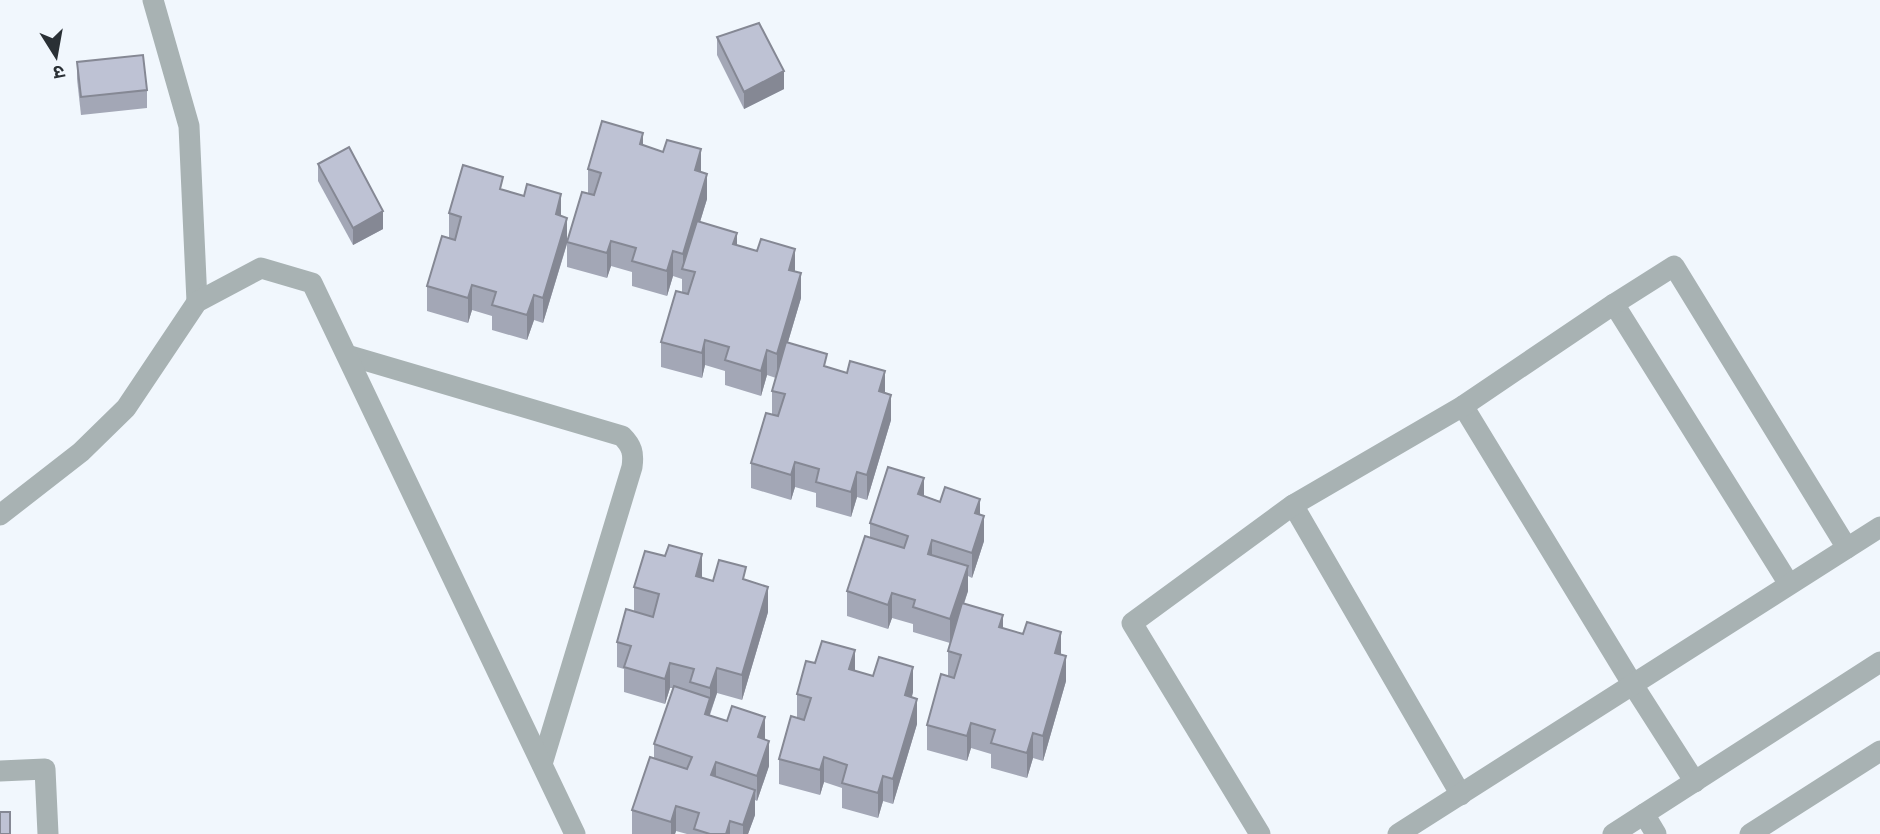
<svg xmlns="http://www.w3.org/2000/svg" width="1880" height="834" font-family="'Libre Baskerville','Noto Sans Devanagari',serif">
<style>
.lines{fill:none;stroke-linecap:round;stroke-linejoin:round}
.minor{stroke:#a8b2b3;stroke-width:21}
.wall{fill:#a3a7b6}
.shaded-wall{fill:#858894}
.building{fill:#bec2d4;stroke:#858894;stroke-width:2}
</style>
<rect width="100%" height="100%" fill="#f1f7fd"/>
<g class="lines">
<g class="minor">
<path d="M 153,0 L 189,126 L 197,302"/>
<path d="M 1614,304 L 1789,584"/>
<path d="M 347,355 L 622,436 C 632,446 634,453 632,467 L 542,764"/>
<path d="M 1463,406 L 1633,685 L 1695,782"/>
<path d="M 1293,505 L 1461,795"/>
<path d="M 0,515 L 81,452 L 126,408 L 197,302 L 261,268 L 312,283 L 575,834"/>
<path d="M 0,771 L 45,769 L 48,834"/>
<path d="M 1644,814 L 1656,834"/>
<path d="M 1260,834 L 1132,623 L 1293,505 L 1463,406 L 1614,304 L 1674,266 L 1847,548"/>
<path d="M 1398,834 L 1880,527"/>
<path d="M 1613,834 L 1880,662"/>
<path d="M 1750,834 L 1880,751"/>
</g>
</g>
<g class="wall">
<path d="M 717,37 L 784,89 L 744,109 L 717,55 Z"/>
<path d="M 77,62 L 147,90 L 147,108 L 81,115 L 77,79 Z"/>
<path d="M 643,146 L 701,172 L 707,199 L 700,222 L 737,245 L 795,271 L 801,298 L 788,342 L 827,367 L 885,393 L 891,420 L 867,500 L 857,497 L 851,517 L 816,507 L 816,493 L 795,487 L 791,500 L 751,488 L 751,463 L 772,414 L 772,391 L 776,378 L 767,375 L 761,396 L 725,385 L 725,371 L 705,365 L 702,378 L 661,367 L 661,342 L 682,293 L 682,279 L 673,276 L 667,296 L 632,286 L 632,272 L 611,266 L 607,278 L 567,267 L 567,244 L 543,323 L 534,320 L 527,340 L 492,330 L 492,316 L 472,310 L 468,323 L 427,311 L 427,286 L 449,238 L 449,213 L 503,190 L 561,216 L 567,240 L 588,193 L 588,169 Z"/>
<path d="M 318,164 L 383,229 L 353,245 L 318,181 Z"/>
<path d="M 924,496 L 980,514 L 984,541 L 972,578 L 968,576 L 968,591 L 964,604 L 1003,628 L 1061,654 L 1066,681 L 1043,761 L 1033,758 L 1027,778 L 991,768 L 991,754 L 971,748 L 967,761 L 927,750 L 927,725 L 948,676 L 948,651 L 950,643 L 913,632 L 913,624 L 892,618 L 888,629 L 847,616 L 847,591 L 870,537 L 870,523 Z"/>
<path d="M 702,578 L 713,581 L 746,580 L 768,612 L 742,700 L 717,693 L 710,715 L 765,739 L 769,766 L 757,801 L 755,800 L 755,815 L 748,834 L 687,834 L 676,831 L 675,834 L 632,834 L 632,810 L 654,759 L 654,744 L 673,688 L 670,688 L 665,704 L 624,692 L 624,669 L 617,667 L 617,642 L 634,611 L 634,587 Z"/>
<path d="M 815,663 L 855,671 L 913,692 L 912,697 L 917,724 L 893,804 L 883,801 L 878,818 L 842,808 L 842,788 L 824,782 L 820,795 L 779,784 L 779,759 L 797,718 L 797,694 Z"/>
</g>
<g class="shaded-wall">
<path d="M 784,71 L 784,89 L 744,109 L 744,92 Z"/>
<path d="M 643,133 L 643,158 L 640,144 Z"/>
<path d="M 701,149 L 701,174 L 695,170 Z"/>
<path d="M 707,174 L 707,199 L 685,270 L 683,269 L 683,254 Z"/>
<path d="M 561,194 L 561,219 L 556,214 Z"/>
<path d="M 383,211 L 383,229 L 353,245 L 353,228 Z"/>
<path d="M 567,218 L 567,243 L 543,323 L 543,298 Z"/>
<path d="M 737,233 L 737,258 L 733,244 Z"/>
<path d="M 611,241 L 611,266 L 607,278 L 607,253 Z"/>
<path d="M 795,249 L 795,274 L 789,270 Z"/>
<path d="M 673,251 L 673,276 L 667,296 L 667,271 Z"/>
<path d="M 801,273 L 801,298 L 777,379 L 777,354 Z"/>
<path d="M 472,285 L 472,310 L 468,323 L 468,298 Z"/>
<path d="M 534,295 L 534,320 L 527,340 L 527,315 Z"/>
<path d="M 705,340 L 705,365 L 702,378 L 702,353 Z"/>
<path d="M 767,350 L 767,375 L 761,396 L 761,371 Z"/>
<path d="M 885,371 L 885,396 L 879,391 Z"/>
<path d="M 891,395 L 891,420 L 867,500 L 867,475 Z"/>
<path d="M 795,462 L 795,487 L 791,500 L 791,475 Z"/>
<path d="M 857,472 L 857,497 L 851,517 L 851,492 Z"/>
<path d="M 924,478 L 924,503 L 918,494 Z"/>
<path d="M 980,499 L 980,523 L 975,513 Z"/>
<path d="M 984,516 L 984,541 L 972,578 L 972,553 Z"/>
<path d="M 932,540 L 932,565 L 928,554 Z"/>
<path d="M 702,554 L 702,579 L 696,576 Z"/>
<path d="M 968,566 L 968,591 L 950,643 L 950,619 Z"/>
<path d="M 768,587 L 768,612 L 742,700 L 742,675 Z"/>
<path d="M 892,593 L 892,618 L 888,629 L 888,605 Z"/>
<path d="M 1003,615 L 1003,640 L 999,627 Z"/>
<path d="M 1061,632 L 1061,657 L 1055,653 Z"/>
<path d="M 855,650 L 855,675 L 849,669 Z"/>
<path d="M 1066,656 L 1066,681 L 1043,761 L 1043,736 Z"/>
<path d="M 670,663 L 670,688 L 665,704 L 665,679 Z"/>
<path d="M 913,667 L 913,692 L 905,720 L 905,695 Z"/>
<path d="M 717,668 L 717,693 L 710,713 L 710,688 Z"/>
<path d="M 710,698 L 710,723 L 705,714 Z"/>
<path d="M 917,699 L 917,724 L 893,804 L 893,779 Z"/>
<path d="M 765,717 L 765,741 L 758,737 Z"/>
<path d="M 971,723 L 971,748 L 967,761 L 967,736 Z"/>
<path d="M 1033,733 L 1033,758 L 1027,778 L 1027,753 Z"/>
<path d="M 769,741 L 769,766 L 757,801 L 757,776 Z"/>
<path d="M 824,757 L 824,782 L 820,795 L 820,770 Z"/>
<path d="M 716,762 L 716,787 L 711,775 Z"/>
<path d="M 883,776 L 883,801 L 878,818 L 878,793 Z"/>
<path d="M 755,790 L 755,815 L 748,834 L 743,834 L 743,825 Z"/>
<path d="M 676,806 L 676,831 L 675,834 L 671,834 L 671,822 Z"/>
<path d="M 730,821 L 730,834 L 726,834 Z"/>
</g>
<g class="building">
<path d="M 759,23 L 784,71 L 744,92 L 717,37 Z"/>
<path d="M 143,55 L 147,90 L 81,97 L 77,62 Z"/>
<path d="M 602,121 L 643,133 L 640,144 L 663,152 L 667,140 L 701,149 L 695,170 L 707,174 L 683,254 L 673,251 L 667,271 L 632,261 L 636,248 L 611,241 L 607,253 L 567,242 L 582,192 L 594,195 L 601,173 L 588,169 Z"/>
<path d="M 349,147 L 383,211 L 353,228 L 318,164 Z"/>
<path d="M 463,165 L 503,177 L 500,189 L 524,196 L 527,184 L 561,194 L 556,214 L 567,218 L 543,298 L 534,295 L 527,315 L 492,305 L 496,292 L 472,285 L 468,298 L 427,286 L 442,236 L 455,240 L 461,217 L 449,213 Z"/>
<path d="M 697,221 L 737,233 L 733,244 L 757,251 L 761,239 L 795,249 L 789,270 L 801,273 L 777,354 L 767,350 L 761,371 L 725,360 L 729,347 L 705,340 L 702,353 L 661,342 L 676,291 L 688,294 L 695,272 L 682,269 Z"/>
<path d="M 786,342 L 827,354 L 824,366 L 847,373 L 850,361 L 885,371 L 879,391 L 891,395 L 867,475 L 857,472 L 851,492 L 816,482 L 819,469 L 795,462 L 791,475 L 751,463 L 766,413 L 778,416 L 785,394 L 772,391 Z"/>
<path d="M 888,467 L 924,478 L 918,494 L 940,502 L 945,487 L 980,499 L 975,513 L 984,516 L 972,553 L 932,540 L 928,554 L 968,566 L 950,619 L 913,607 L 915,600 L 892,593 L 888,605 L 847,591 L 865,536 L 904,548 L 908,536 L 870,523 Z"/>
<path d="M 669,545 L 702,554 L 696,576 L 713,581 L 719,560 L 746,567 L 743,579 L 768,587 L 742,675 L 717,668 L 710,688 L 690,682 L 694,669 L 670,663 L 665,679 L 624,667 L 631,646 L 617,642 L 626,609 L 653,617 L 659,594 L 634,587 L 645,551 L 665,556 Z"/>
<path d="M 962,603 L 1003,615 L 999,627 L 1023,634 L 1027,622 L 1061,632 L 1055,653 L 1066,656 L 1043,736 L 1033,733 L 1027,753 L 991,743 L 995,730 L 971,723 L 967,736 L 927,725 L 941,674 L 954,678 L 961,655 L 948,651 Z"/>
<path d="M 822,641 L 855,650 L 849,669 L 873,676 L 879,657 L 913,667 L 905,695 L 917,699 L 893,779 L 883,776 L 878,793 L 842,783 L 847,765 L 824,757 L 820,770 L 779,759 L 791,716 L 804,720 L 811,698 L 797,694 L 806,661 L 815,663 Z"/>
<path d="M 674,686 L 710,698 L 705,714 L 727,721 L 732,706 L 765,717 L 758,737 L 769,741 L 757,776 L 716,762 L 711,775 L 755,790 L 743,825 L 730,821 L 726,834 L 710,834 L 694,829 L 699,813 L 676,806 L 671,822 L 632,810 L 650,757 L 687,769 L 692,757 L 654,744 Z"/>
<rect x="0" y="812" width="10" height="22"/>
</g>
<g transform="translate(56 56) rotate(169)" stroke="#f1f7fd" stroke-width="5" paint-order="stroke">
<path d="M0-5L12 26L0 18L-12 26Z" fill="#2a3035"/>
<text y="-10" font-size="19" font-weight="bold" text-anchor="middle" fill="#2a3035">उ</text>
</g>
</svg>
